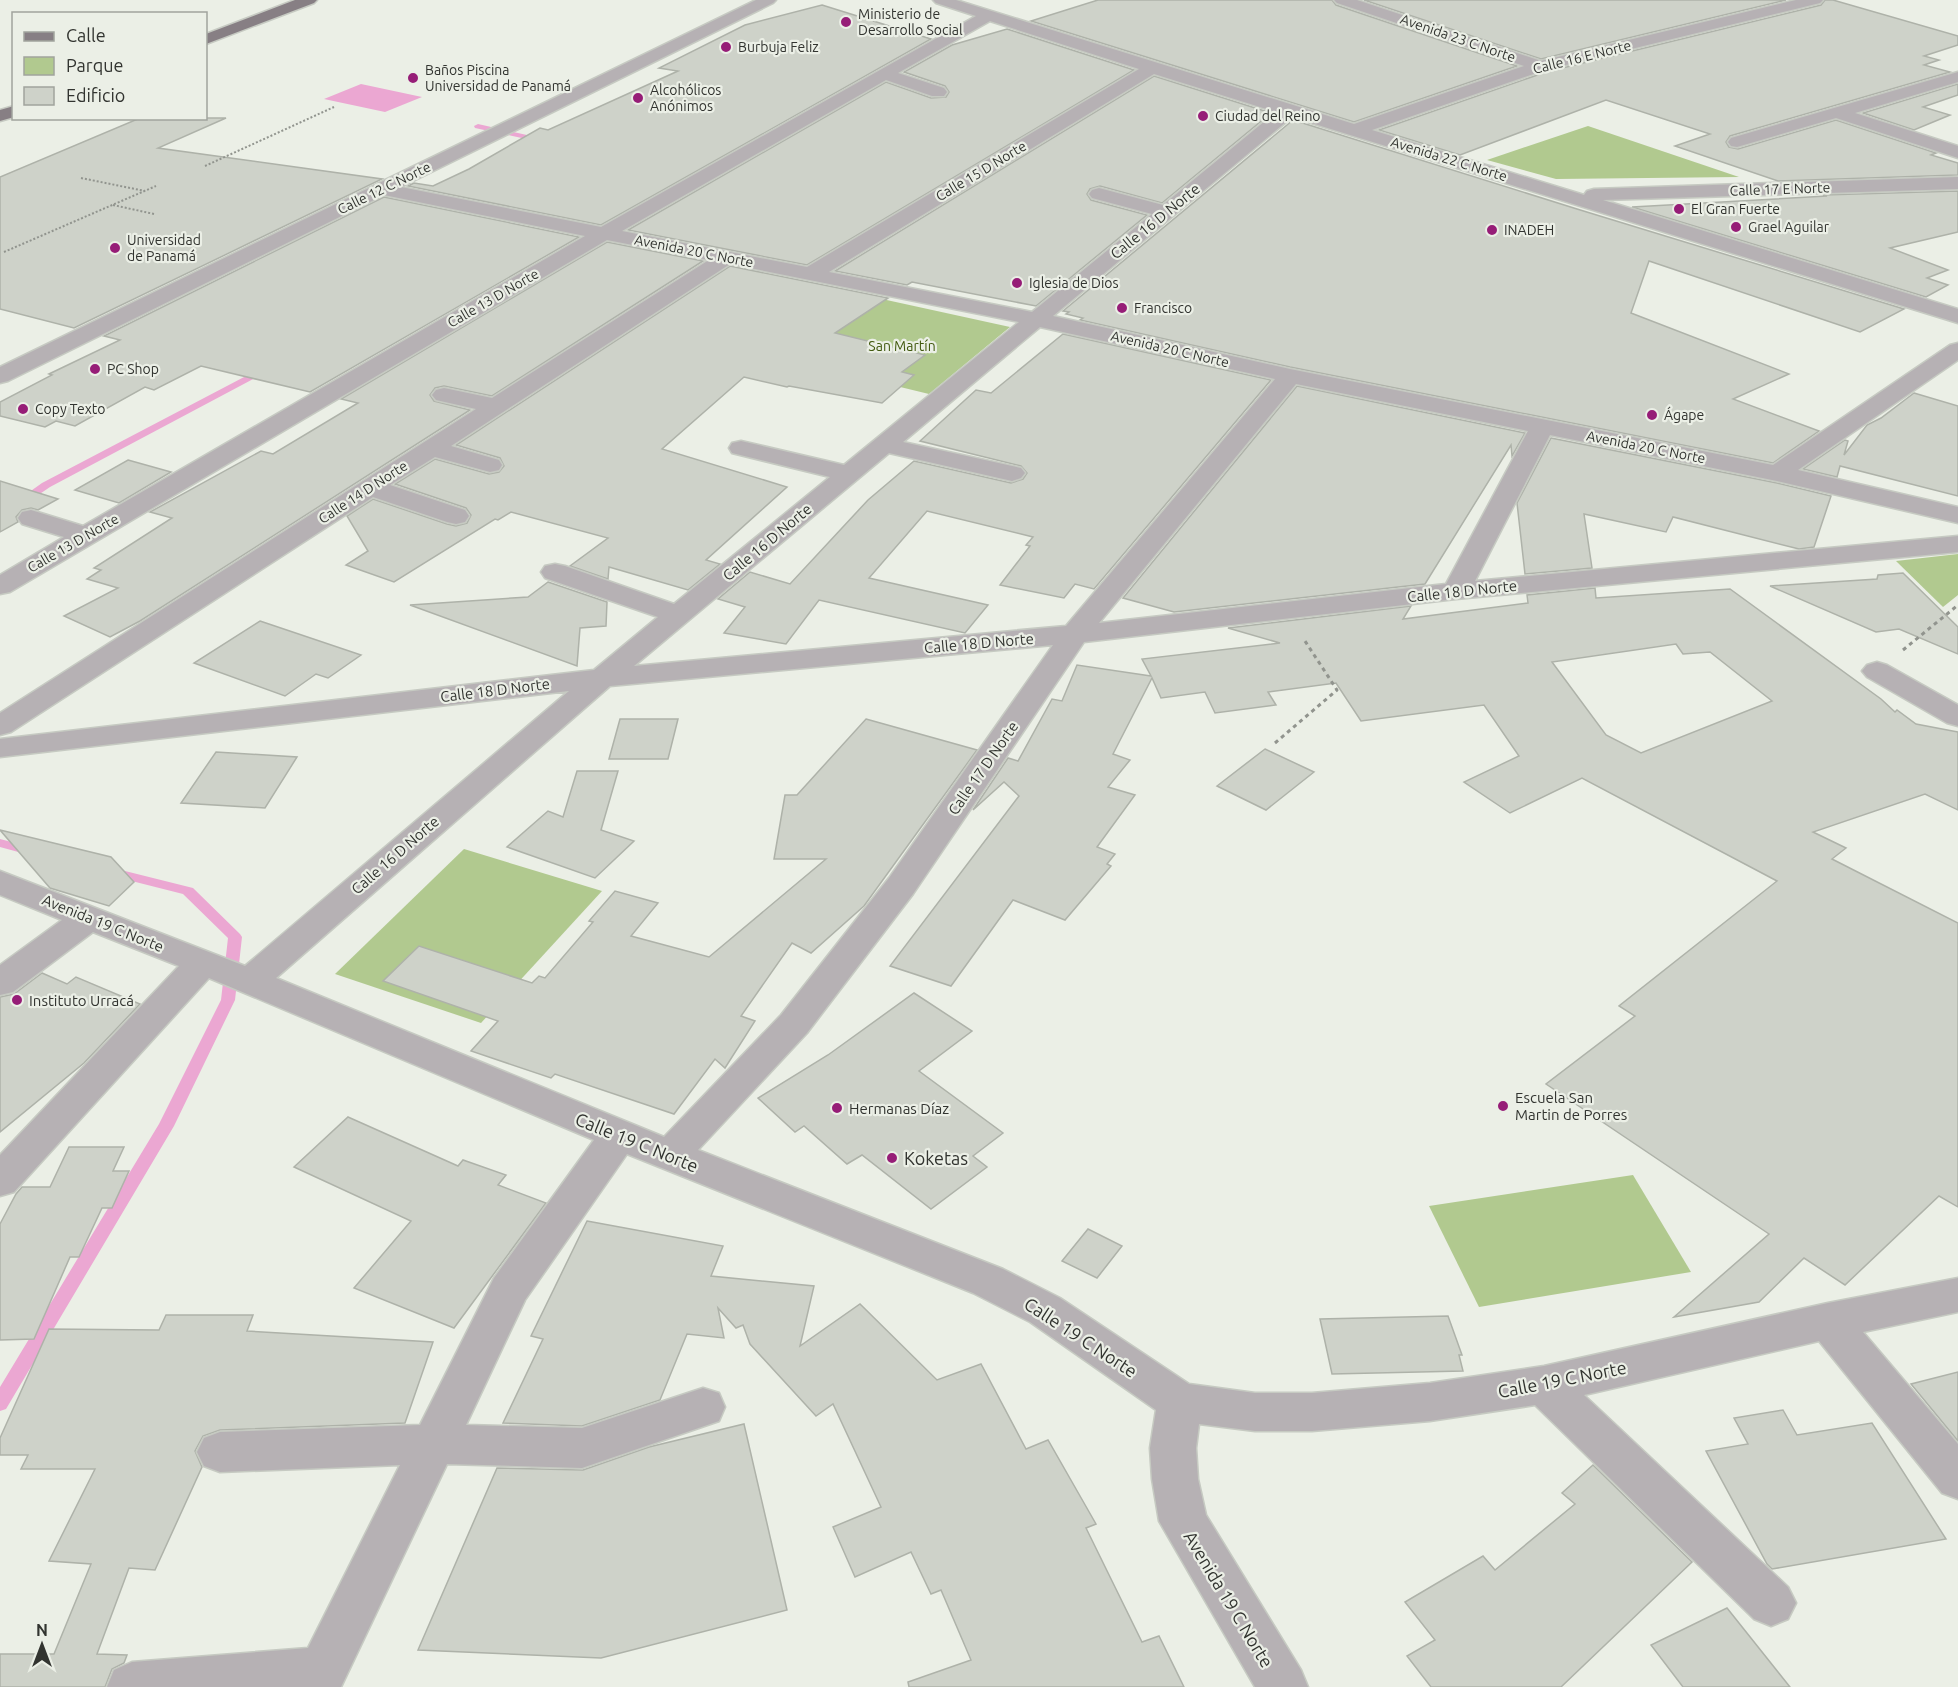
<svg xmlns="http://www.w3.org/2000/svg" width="1958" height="1687" font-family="Ubuntu,sans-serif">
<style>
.green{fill:#b1c98f}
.water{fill:#eba7d2}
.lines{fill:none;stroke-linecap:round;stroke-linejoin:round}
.stream{fill:#eba7d2;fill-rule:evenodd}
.building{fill:#ced2c9;stroke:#aeb2a9;stroke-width:1.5;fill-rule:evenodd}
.minor-casing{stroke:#c6cac2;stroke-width:3}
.major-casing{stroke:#c6cac2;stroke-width:3}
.path-far1{stroke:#91948e;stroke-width:2;stroke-dasharray:2 2;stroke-linecap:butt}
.path{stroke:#91948e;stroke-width:3;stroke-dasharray:4 4;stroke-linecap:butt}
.minor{fill:#b6b1b4;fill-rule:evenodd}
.major{fill:#877f84;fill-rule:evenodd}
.poi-dot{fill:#961d77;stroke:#ebefe6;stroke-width:2}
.labels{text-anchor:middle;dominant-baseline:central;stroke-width:4.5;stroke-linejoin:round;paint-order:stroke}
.far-poi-label{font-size:14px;fill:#323430;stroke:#ebefe6;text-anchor:start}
.far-street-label{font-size:14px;fill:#323430;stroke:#ebefe6}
.far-park-label{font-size:14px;fill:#41590f;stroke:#ebefe6}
.street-label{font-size:15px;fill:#323430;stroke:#ebefe6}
.poi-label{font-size:15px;fill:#323430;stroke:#ebefe6;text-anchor:start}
.near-street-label{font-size:18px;fill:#323430;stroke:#ebefe6}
.near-poi-label{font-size:18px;fill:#323430;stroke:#ebefe6;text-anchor:start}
</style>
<rect width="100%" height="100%" fill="#ebefe6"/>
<g class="green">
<path d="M 1588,126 L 1739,177 L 1556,179 L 1487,160 Z"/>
<path d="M 736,267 L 1010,327 L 929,394 L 859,377 Z"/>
<path d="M 1958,554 L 1958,595 L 1943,607 L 1896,561 Z"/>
<path d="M 464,849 L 602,891 L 481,1023 L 335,974 Z"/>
<path d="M 1633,1175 L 1691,1272 L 1479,1307 L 1429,1206 Z"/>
</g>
<path class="water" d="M 361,84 L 422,97 L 385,112 L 324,99 Z"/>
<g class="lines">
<g class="stream">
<path d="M 478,124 L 540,138 L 544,140 L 540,142 L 475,128 L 474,126 Z"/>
<path d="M 265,366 L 270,369 L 268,371 L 50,487 L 0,521 L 0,513 L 42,483 Z"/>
<path d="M 0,839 L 38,849 L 40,852 L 33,856 L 0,847 Z"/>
<path d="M 113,868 L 193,888 L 240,934 L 242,937 L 235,1000 L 174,1126 L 6,1409 L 0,1411 L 0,1387 L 159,1124 L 221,1000 L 228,938 L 183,894 L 108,875 L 106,872 Z"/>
</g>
</g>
<g class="building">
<path d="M 1098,0 L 1332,0 L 1336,5 L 1517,66 L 1354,122 L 1031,21 Z"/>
<path d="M 1364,0 L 1786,0 L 1541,59 Z"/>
<path d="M 1825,0 L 1833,0 L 1958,36 L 1958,45 L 1924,56 L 1939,60 L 1924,65 L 1950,72 L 1730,136 L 1726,142 L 1729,147 L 1738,149 L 1836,120 L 1936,153 L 1931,155 L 1958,163 L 1958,175 L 1778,181 L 1675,146 L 1710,134 L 1606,100 L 1460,155 L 1379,130 L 1546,72 L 1821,5 Z"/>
<path d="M 822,5 L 931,39 L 601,225 L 408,186 L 414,183 L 433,186 L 469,169 L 540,128 L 548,130 L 678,71 L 659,68 L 745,25 Z"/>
<path d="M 1007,29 L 1134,70 L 807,265 L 628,230 L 886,82 L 931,98 L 946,97 L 949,92 L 945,86 L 904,72 L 952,45 Z"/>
<path d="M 1154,76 L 1271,113 L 1162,203 L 1100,186 L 1090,189 L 1087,194 L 1091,200 L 1147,215 L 1036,306 L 912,282 L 907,285 L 835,271 Z"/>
<path d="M 1958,84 L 1958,95 L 1923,107 L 1950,115 L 1914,130 L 1863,113 Z"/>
<path d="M 140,118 L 226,118 L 158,148 L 382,179 L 74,328 L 0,309 L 0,177 Z"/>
<path d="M 1293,120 L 1577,209 L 1904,309 L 1860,332 L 1649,261 L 1631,313 L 1789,374 L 1733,399 L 1819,431 L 1773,463 L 1290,367 L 1080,320 L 1083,318 L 1066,314 L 1069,312 L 1063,311 Z"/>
<path d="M 1958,191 L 1958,232 L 1890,248 L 1948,270 L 1927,278 L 1948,285 L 1926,297 L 1632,207 L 1827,196 L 1823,195 Z"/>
<path d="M 384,197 L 579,237 L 310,392 L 201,366 L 154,390 L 145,387 L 75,426 L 56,421 L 45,427 L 0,416 L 0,402 L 52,375 L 49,374 L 120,340 L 104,336 Z"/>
<path d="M 607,242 L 703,261 L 492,396 L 444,386 L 435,388 L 430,395 L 434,401 L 470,410 L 140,621 L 110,637 L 64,616 L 118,588 L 87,579 L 101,570 L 94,568 L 172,518 L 150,512 L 261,451 L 273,454 L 358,403 L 341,399 Z"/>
<path d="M 730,266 L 888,298 L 835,333 L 925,355 L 902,372 L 914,375 L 882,403 L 789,386 L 787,387 L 744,377 L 662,449 L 787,487 L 706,560 L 720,564 L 688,590 L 609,567 L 608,579 L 570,566 L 608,538 L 511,512 L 498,520 L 495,519 L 394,582 L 346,565 L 368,551 L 347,516 L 373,499 L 447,524 L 456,526 L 467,523 L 471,515 L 466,508 L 395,484 L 435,459 L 489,474 L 499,472 L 504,466 L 500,458 L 456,445 Z"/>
<path d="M 1063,334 L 1271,380 L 1094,589 L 1075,584 L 1064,598 L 1000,585 L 1030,546 L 1026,545 L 1033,537 L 927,511 L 869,578 L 988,605 L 965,633 L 819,600 L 786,644 L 724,633 L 745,607 L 718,599 L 750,572 L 790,584 L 868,500 L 914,461 L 1011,483 L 1023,479 L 1027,473 L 1021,466 L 920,441 L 976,390 L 991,393 Z"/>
<path d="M 1297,386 L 1525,433 L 1512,456 L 1511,445 L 1425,584 L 1174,612 L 1123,598 Z"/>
<path d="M 1914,393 L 1958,406 L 1958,496 L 1840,466 L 1837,477 L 1803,469 L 1845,440 L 1848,441 L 1844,455 L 1867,425 L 1881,418 Z"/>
<path d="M 1551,438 L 1777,483 L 1831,496 L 1814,547 L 1799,549 L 1673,517 L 1666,532 L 1584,514 L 1592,568 L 1525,574 L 1517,503 Z"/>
<path d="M 128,460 L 171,472 L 119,503 L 75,490 Z"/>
<path d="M 0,481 L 58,499 L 38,510 L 31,508 L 22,510 L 16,517 L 18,522 L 0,532 Z"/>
<path d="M 1903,573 L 1958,627 L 1958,654 L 1899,629 L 1876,632 L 1770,586 L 1877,579 L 1878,575 Z"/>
<path d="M 548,582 L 607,602 L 606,626 L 580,628 L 577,666 L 410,605 L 528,597 Z"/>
<path d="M 1595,588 L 1596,598 L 1730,589 L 1881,699 L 1895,712 L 1897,710 L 1916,724 L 1958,732 L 1958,810 L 1925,794 L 1813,832 L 1846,848 L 1832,859 L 1958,923 L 1958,1207 L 1939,1196 L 1845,1285 L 1804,1258 L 1759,1302 L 1674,1317 L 1769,1234 L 1546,1084 L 1635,1016 L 1619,1006 L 1777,881 L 1582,778 L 1510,813 L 1464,782 L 1519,756 L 1484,705 L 1361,721 L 1336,683 L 1268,692 L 1276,705 L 1215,713 L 1205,692 L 1161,698 L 1152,678 L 1113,754 L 1130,760 L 1108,787 L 1135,795 L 1097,847 L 1115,854 L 1107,864 L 1111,866 L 1065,920 L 1013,900 L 951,986 L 890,966 L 1019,796 L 1004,782 L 973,810 L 1008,758 L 1018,761 L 1052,699 L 1062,701 L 1077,665 L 1151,676 L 1142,659 L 1280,643 L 1228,628 L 1411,606 L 1403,619 L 1528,603 L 1527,595 ZM 1676,644 L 1683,654 L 1710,652 L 1772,701 L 1641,753 L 1606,735 L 1552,662 Z"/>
<path d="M 260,621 L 361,655 L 328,678 L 316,674 L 285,696 L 194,663 Z"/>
<path d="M 620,719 L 678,719 L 668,759 L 609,759 Z"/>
<path d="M 866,719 L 977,750 L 864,906 L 811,953 L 792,943 L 741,1016 L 755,1021 L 725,1068 L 715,1059 L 674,1114 L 555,1074 L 551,1078 L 471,1051 L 498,1021 L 383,981 L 419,946 L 532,983 L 539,976 L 545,978 L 593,922 L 589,921 L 615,891 L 658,903 L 631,936 L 709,957 L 826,859 L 774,859 L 785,795 L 797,795 Z"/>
<path d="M 1265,749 L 1314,772 L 1266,810 L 1217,786 Z"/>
<path d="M 216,752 L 297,757 L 265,808 L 181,803 Z"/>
<path d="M 577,771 L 618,771 L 601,830 L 634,841 L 595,878 L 507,847 L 548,811 L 563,817 Z"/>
<path d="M 0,830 L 111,857 L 134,882 L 109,906 L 50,888 Z"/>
<path d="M 42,973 L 67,984 L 76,977 L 140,1004 L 84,1063 L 0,1132 L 0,997 L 14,994 Z"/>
<path d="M 914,993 L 972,1031 L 919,1071 L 1003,1133 L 973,1156 L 987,1167 L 931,1209 L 862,1155 L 847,1164 L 804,1126 L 795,1132 L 758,1098 L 828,1055 Z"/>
<path d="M 348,1117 L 458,1166 L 463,1160 L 506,1175 L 498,1185 L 546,1203 L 454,1328 L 354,1288 L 411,1221 L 294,1167 Z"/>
<path d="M 69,1147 L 124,1147 L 113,1171 L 129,1171 L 112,1208 L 102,1208 L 79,1257 L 70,1257 L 34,1339 L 0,1340 L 0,1224 L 16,1194 L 22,1187 L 50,1187 Z"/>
<path d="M 587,1221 L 723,1246 L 711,1276 L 814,1286 L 800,1346 L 860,1304 L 937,1380 L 981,1364 L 1026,1449 L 1048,1440 L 1096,1524 L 1086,1528 L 1142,1642 L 1159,1636 L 1184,1687 L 909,1687 L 908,1682 L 971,1660 L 941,1590 L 931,1594 L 911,1552 L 855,1577 L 833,1527 L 881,1507 L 833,1404 L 816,1416 L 750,1344 L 743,1325 L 736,1328 L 718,1308 L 724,1338 L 687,1334 L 660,1400 L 582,1426 L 503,1423 L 543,1339 L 531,1336 Z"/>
<path d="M 1088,1229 L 1122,1246 L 1097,1278 L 1062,1261 Z"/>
<path d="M 166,1315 L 253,1315 L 247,1331 L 433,1342 L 405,1423 L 220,1430 L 203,1436 L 195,1451 L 202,1467 L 155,1570 L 129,1568 L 97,1654 L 127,1655 L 124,1663 L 112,1669 L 105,1687 L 0,1687 L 0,1654 L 54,1654 L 91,1564 L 49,1561 L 95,1469 L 21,1469 L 28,1455 L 0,1455 L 0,1438 L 49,1329 L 159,1330 Z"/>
<path d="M 1448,1316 L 1462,1355 L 1459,1355 L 1463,1371 L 1332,1374 L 1320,1319 Z"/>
<path d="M 1958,1372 L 1958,1441 L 1911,1384 Z"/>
<path d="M 1783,1410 L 1797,1435 L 1872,1423 L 1946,1539 L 1772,1569 L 1767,1564 L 1706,1451 L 1748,1444 L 1734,1418 Z"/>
<path d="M 744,1424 L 787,1610 L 601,1658 L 418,1650 L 497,1468 L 583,1470 L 649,1447 Z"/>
<path d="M 1593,1465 L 1692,1562 L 1561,1687 L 1431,1687 L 1407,1656 L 1435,1640 L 1405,1602 L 1483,1556 L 1495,1570 L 1575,1504 L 1562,1493 Z"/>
<path d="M 1727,1608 L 1790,1687 L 1683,1687 L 1651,1645 Z"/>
</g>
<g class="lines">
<defs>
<g id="minor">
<path d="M 756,0 L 776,0 L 773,3 L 401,187 L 601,227 L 976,16 L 936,3 L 933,0 L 956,0 L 1354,124 L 1524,66 L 1337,3 L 1334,0 L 1357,0 L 1541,61 L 1796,0 L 1823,0 L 1820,3 L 1545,70 L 1372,130 L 1584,195 L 1587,191 L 1594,189 L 1958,177 L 1958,189 L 1603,200 L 1958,309 L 1958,323 L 1292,117 L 1053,316 L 1290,369 L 1773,465 L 1950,345 L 1958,343 L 1958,360 L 1798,470 L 1958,507 L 1958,523 L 1777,481 L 1550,435 L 1475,581 L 1958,536 L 1958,552 L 1456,599 L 1084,642 L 913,894 L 807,1033 L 698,1150 L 1003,1269 L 1060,1298 L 1189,1384 L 1255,1393 L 1312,1393 L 1430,1383 L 1544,1366 L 1828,1303 L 1958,1278 L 1958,1312 L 1863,1332 L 1958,1444 L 1958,1499 L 1942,1493 L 1819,1341 L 1584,1395 L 1788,1587 L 1796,1603 L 1788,1619 L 1771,1626 L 1754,1619 L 1535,1405 L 1430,1421 L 1312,1431 L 1255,1431 L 1199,1424 L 1196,1448 L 1198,1479 L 1206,1515 L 1301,1670 L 1308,1687 L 1255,1687 L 1159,1521 L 1152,1479 L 1150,1448 L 1156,1410 L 1030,1322 L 973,1293 L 627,1154 L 525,1300 L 466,1425 L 582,1428 L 703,1388 L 719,1393 L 725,1407 L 719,1421 L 582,1468 L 447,1464 L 341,1687 L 107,1687 L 114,1670 L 132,1662 L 308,1648 L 400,1465 L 220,1472 L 204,1466 L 197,1452 L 204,1438 L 220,1432 L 420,1425 L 494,1278 L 594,1140 L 209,978 L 14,1192 L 0,1196 L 0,1155 L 179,966 L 93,932 L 13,992 L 0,995 L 0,965 L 62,920 L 0,895 L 0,871 L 245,966 L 569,691 L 0,757 L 0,739 L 594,670 L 658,617 L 545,578 L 541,572 L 545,566 L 555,564 L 565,566 L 674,604 L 830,477 L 732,453 L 729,448 L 732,443 L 741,441 L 844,465 L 1019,322 L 730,264 L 451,446 L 499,460 L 502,465 L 499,470 L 490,472 L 435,457 L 390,485 L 465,510 L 469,516 L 465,522 L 456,524 L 447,522 L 373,497 L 11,732 L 0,735 L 0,713 L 476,409 L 436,400 L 432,395 L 436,390 L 444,388 L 492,398 L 709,260 L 607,240 L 10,592 L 0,594 L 0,575 L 64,537 L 22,524 L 18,518 L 22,512 L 31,510 L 83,526 L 585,236 L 384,195 L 8,381 L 0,383 L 0,367 ZM 990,21 L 1139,69 L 807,267 L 622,231 L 886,80 L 932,96 L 944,96 L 947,92 L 944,88 L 898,73 ZM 1154,74 L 1276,112 L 1163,205 L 1099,188 L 1092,190 L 1089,194 L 1092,198 L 1152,214 L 1032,312 L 829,272 ZM 1040,327 L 1275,379 L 1066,626 L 634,666 L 889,453 L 1012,481 L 1021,478 L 1025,473 L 1021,468 L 903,442 ZM 1296,384 L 1528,431 L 1446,584 L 1099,623 ZM 1053,645 L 889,878 L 781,1015 L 664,1137 L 276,978 L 610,686 Z"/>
<path d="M 1958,72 L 1958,82 L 1855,113 L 1958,146 L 1958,158 L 1836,118 L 1737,147 L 1731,146 L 1728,142 L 1731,138 Z"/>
<path d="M 1877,662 L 1887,665 L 1958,705 L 1958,726 L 1947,723 L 1867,677 L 1862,671 L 1867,665 Z"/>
</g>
<g id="major">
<path d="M 295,0 L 317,0 L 314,3 L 206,44 L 206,34 Z"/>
<path d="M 14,106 L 14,117 L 0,121 L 0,110 Z"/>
</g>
</defs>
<use href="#minor" class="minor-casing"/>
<use href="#major" class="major-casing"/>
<g class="path-far1">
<path d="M 205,166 L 334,107"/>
<path d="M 81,178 L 145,191"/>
<path d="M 113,205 L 154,214"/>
<path d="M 4,252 L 156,186"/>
</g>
<g class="path">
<path d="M 1903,650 L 1958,605"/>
<path d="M 1275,743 L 1337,690 L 1303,638"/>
</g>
<use href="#minor" class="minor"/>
<use href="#major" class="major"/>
</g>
<g class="poi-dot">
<circle cx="846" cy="22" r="6"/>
<circle cx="726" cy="47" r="6"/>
<circle cx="413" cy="78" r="6"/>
<circle cx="638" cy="98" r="6"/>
<circle cx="1203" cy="116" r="6"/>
<circle cx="1679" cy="209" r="6"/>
<circle cx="1736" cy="227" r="6"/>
<circle cx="1492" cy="230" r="6"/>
<circle cx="115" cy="248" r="6"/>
<circle cx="1017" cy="283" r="6"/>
<circle cx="1122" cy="308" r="6"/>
<circle cx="95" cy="369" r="6"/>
<circle cx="23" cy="409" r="6"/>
<circle cx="1652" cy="415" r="6"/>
<circle cx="17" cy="1000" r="6"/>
<circle cx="1503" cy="1106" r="6"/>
<circle cx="837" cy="1108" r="6"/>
<circle cx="892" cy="1158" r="6"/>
</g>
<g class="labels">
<g class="far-poi-label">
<text x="858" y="14">Ministerio de<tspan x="858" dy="16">Desarrollo Social</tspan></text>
<text x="738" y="47">Burbuja Feliz</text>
<text x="425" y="70">Baños Piscina<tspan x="425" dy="16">Universidad de Panamá</tspan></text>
<text x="650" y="90">Alcohólicos<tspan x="650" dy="16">Anónimos</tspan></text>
<text x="1215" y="116">Ciudad del Reino</text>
<text x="1691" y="209">El Gran Fuerte</text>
<text x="1748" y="227">Grael Aguilar</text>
<text x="1504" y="230">INADEH</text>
<text x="127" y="240">Universidad<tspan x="127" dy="16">de Panamá</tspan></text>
<text x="1029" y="283">Iglesia de Dios</text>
<text x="1134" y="308">Francisco</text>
<text x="107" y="369">PC Shop</text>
<text x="35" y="409">Copy Texto</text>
<text x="1664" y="415">Ágape</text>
</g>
<g class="far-street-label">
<text transform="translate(1458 38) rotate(19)">Avenida 23 C Norte</text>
<text transform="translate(1582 57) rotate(-14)">Calle 16 E Norte</text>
<text transform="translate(1449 159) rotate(17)">Avenida 22 C Norte</text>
<text transform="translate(981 171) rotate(-31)">Calle 15 D Norte</text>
<text transform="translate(384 188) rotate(-26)">Calle 12 C Norte</text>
<text transform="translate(1780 189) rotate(-2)">Calle 17 E Norte</text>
<text transform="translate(694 251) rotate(11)">Avenida 20 C Norte</text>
<text transform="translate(493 298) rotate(-30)">Calle 13 D Norte</text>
<text transform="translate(1170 349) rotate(13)">Avenida 20 C Norte</text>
<text transform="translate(1646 447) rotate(11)">Avenida 20 C Norte</text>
<text transform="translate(363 492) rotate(-33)">Calle 14 D Norte</text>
<text transform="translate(73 543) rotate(-30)">Calle 13 D Norte</text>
</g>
<g class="far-park-label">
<text x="902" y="346">San Martín</text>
</g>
<g class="street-label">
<text transform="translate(1155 221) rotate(-39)">Calle 16 D Norte</text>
<text transform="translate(767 542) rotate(-40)">Calle 16 D Norte</text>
<text transform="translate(1462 591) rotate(-6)">Calle 18 D Norte</text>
<text transform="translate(979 643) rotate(-5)">Calle 18 D Norte</text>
<text transform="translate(495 690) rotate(-7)">Calle 18 D Norte</text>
<text transform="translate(983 768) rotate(-55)">Calle 17 D Norte</text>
<text transform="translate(395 855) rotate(-41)">Calle 16 D Norte</text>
<text transform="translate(103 923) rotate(22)">Avenida 19 C Norte</text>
</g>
<g class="poi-label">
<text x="29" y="1000">Instituto Urracá</text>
<text x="1515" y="1097">Escuela San<tspan x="1515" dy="17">Martin de Porres</tspan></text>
<text x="849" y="1108">Hermanas Díaz</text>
</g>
<g class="near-street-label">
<text transform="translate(637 1142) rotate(22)">Calle 19 C Norte</text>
<text transform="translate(1081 1337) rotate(33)">Calle 19 C Norte</text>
<text transform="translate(1562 1379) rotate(-11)">Calle 19 C Norte</text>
<text transform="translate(1229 1599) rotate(59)">Avenida 19 C Norte</text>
</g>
<g class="near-poi-label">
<text x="904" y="1158">Koketas</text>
</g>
</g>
<rect x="12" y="12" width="195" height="108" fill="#ebefe6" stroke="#a1a49d" stroke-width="1.5"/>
<rect x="24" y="32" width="30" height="9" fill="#877f84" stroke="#a1a49d" stroke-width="1.5"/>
<text x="66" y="42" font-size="18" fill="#323430">Calle</text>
<rect x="24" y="57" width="30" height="18" fill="#b1c98f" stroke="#a1a49d" stroke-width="1.5"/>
<text x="66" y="72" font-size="18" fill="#323430">Parque</text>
<rect x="24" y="87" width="30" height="18" fill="#ced2c9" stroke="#a1a49d" stroke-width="1.5"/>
<text x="66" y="102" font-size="18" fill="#323430">Edificio</text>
<g transform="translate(42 1645)" stroke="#ebefe6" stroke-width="4.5" paint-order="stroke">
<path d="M0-4.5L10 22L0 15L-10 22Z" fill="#323430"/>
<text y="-9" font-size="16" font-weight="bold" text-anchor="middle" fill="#323430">N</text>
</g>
</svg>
